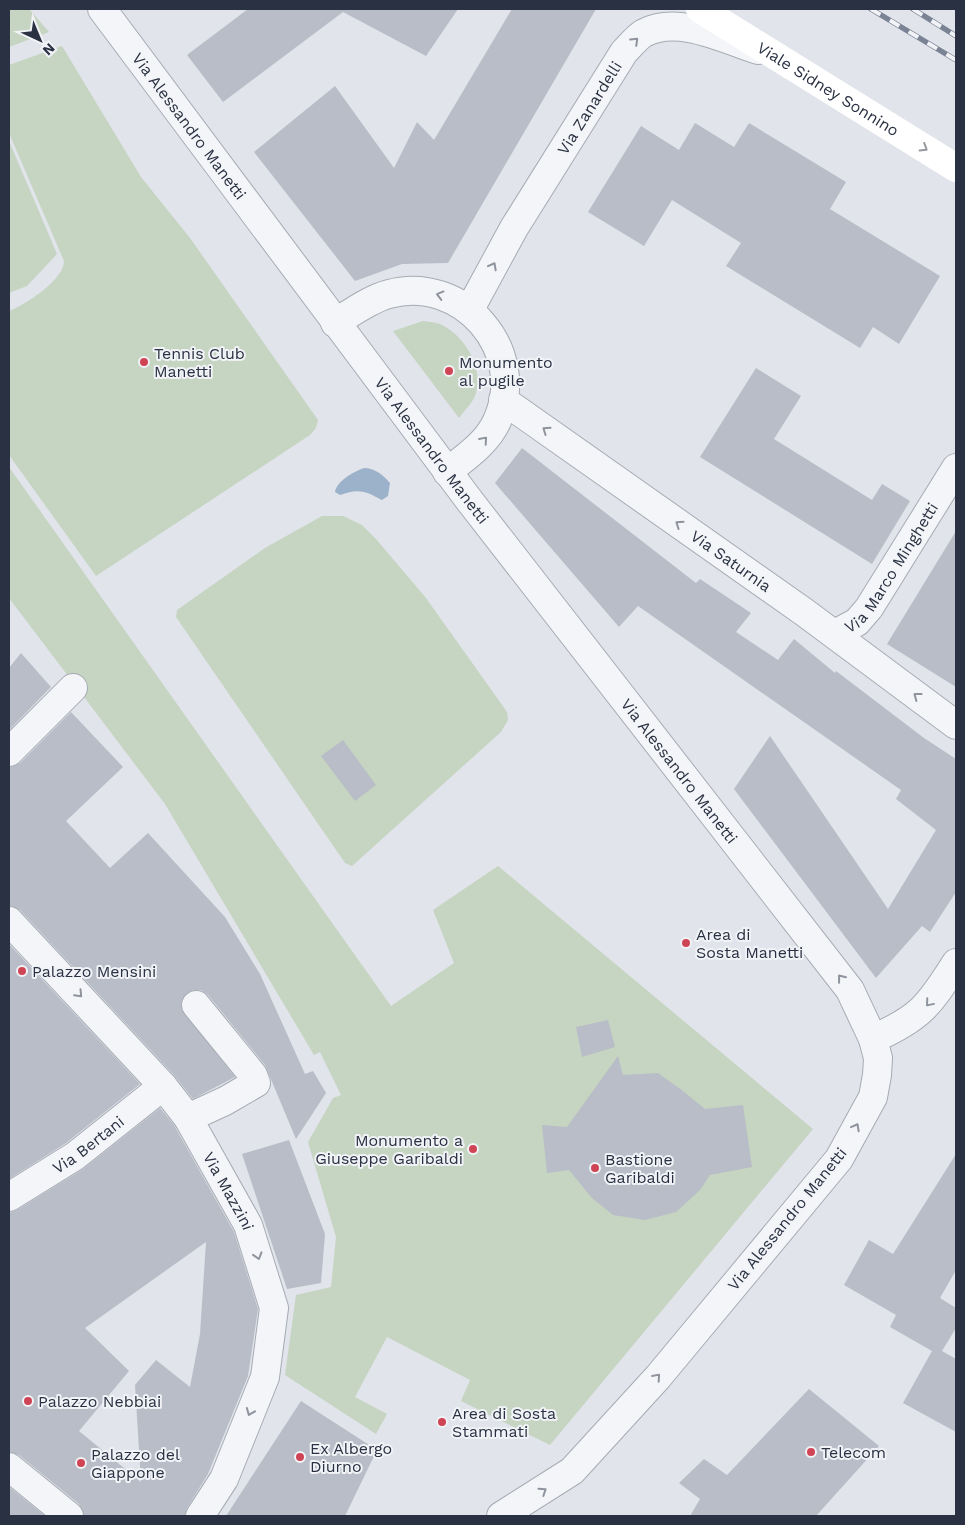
<svg xmlns="http://www.w3.org/2000/svg" width="965" height="1525" font-family="'Work Sans',sans-serif">
<style>
.green{fill:#c6d4c2}
.water{fill:#9cb1ca}
.building{fill:#b8bdc7;fill-rule:evenodd}
.lines{fill:none;stroke-linecap:round;stroke-linejoin:round}
.street-casing{stroke:#a6abb4;stroke-width:30}
.street{stroke:#f4f5f8;stroke-width:28}
.secondary{stroke:#fff;stroke-width:28}
.rail-casing{stroke:#7a8394;stroke-width:5.5}
.rail{stroke:#f1f3f7;stroke-width:4;stroke-dasharray:11;stroke-linecap:butt}
.oneway{stroke:#8e939d}
.oneway2{stroke:#9498a0}
.poi-dot{fill:#d04555;stroke:#f1f3f7;stroke-width:2}
.labels{text-anchor:middle;dominant-baseline:central;stroke-width:4;stroke-linejoin:round;paint-order:stroke}
.street-label{font-size:16px;fill:#293142;stroke:#f1f3f7}
.poi-label{font-size:16px;fill:#293142;stroke:#f1f3f7;text-anchor:start}
</style>
<rect width="100%" height="100%" fill="#e1e4ea"/>
<g class="green">
<path d="M 9,9 L 29,9 L 49,32 L 9,47 Z"/>
<path d="M 62,46 L 141,177 L 190,238 L 318,420 L 316,428 L 310,435 L 96,576 L 9,455 L 9,311 C 25,305 64,280 64,261 L 9,133 L 9,65 Z"/>
<path d="M 9,141 L 57,254 L 27,286 L 9,293 Z"/>
<path d="M 423,321 C 429,322 437,322 442,325 C 466,337 485,370 475,396 C 472,403 464,411 459,418 L 393,331 Z"/>
<path d="M 9,467 L 391,1006 L 454,963 L 433,910 L 498,866 L 813,1129 L 550,1445 L 461,1401 L 470,1380 L 387,1337 L 355,1397 L 387,1414 L 376,1434 L 285,1375 L 296,1295 L 331,1287 L 336,1237 L 308,1142 L 333,1098 L 341,1095 L 320,1052 L 314,1055 L 165,804 L 9,598 Z"/>
<path d="M 322,516 L 343,516 L 362,525 L 376,539 L 426,598 L 507,712 L 508,720 L 501,732 L 352,866 L 345,863 L 176,617 L 177,610 L 265,548 Z"/>
</g>
<path class="water" d="M 364,468 C 375,468 383,475 390,483 L 388,496 L 382,500 C 366,491 358,488 340,495 L 335,492 C 337,481 353,472 364,468 Z"/>
<g class="building">
<path d="M 248,9 L 458,9 L 426,56 L 343,12 L 223,102 L 187,55 Z"/>
<path d="M 512,9 L 596,9 L 448,263 L 402,264 L 355,281 L 254,152 L 335,86 L 394,168 L 417,122 L 434,140 Z"/>
<path d="M 695,123 L 734,147 L 749,123 L 846,182 L 830,209 L 940,276 L 899,344 L 873,327 L 860,348 L 726,266 L 741,243 L 672,200 L 644,246 L 588,212 L 641,126 L 679,150 Z"/>
<path d="M 756,368 L 801,396 L 774,439 L 872,500 L 882,484 L 910,501 L 872,564 L 700,457 Z"/>
<path d="M 522,448 L 696,583 L 700,579 L 751,613 L 736,632 L 778,660 L 794,639 L 835,673 L 836,671 L 924,738 L 956,759 L 956,892 L 930,932 L 922,926 L 876,978 L 734,789 L 770,736 L 888,909 L 936,830 L 896,799 L 901,790 L 638,606 L 619,627 L 495,483 Z"/>
<path d="M 956,531 L 956,687 L 887,644 Z"/>
<path d="M 21,653 L 51,687 L 9,730 L 9,668 Z"/>
<path d="M 71,712 L 123,767 L 66,821 L 110,868 L 148,833 L 225,917 L 260,974 L 305,1074 L 313,1071 L 326,1093 L 296,1139 L 265,1065 L 208,995 L 201,990 L 193,990 L 187,993 L 182,999 L 181,1008 L 235,1077 L 193,1099 L 174,1075 L 20,910 L 9,906 L 9,767 L 20,763 Z"/>
<path d="M 343,740 L 376,785 L 355,801 L 321,756 Z"/>
<path d="M 9,944 L 140,1084 L 66,1143 L 9,1179 Z"/>
<path d="M 608,1020 L 615,1047 L 582,1057 L 576,1027 Z"/>
<path d="M 618,1056 L 623,1075 L 658,1073 L 683,1091 L 705,1109 L 743,1105 L 752,1167 L 710,1175 L 700,1190 L 676,1212 L 645,1220 L 613,1215 L 592,1198 L 569,1170 L 547,1173 L 542,1125 L 567,1127 Z"/>
<path d="M 160,1108 L 174,1125 L 234,1232 L 258,1309 L 248,1376 L 208,1474 L 187,1508 L 185,1516 L 84,1516 L 79,1504 L 19,1455 L 9,1452 L 9,1213 L 17,1210 L 83,1169 ZM 206,1242 L 200,1334 L 190,1387 L 156,1360 L 135,1385 L 141,1482 L 79,1431 L 129,1371 L 85,1328 Z"/>
<path d="M 289,1140 L 325,1234 L 321,1283 L 287,1289 L 242,1154 Z"/>
<path d="M 956,1154 L 956,1270 L 940,1298 L 956,1308 L 956,1328 L 942,1351 L 956,1359 L 956,1432 L 903,1403 L 932,1351 L 890,1327 L 896,1315 L 844,1285 L 869,1240 L 893,1254 Z"/>
<path d="M 809,1389 L 879,1446 L 816,1516 L 690,1516 L 700,1499 L 679,1483 L 704,1459 L 727,1475 Z"/>
<path d="M 301,1401 L 377,1450 L 345,1516 L 226,1516 Z"/>
<path d="M 9,1487 L 45,1516 L 9,1516 Z"/>
</g>
<g class="lines">
<defs>
<g id="street">
<path id="s1" d="M 102,9 L 469,500 L 850,990 L 873,1039 L 878,1058 L 877,1075 L 873,1097 L 839,1159 L 658,1377 L 572,1471 L 501,1516"/>
<path id="s2" d="M 470,309 L 514,228 L 624,52 C 630,46 637,37 644,33 C 678,15 724,39 758,50"/>
<path d="M 335,323 C 351,313 370,299 389,294 C 462,274 529,351 497,421 C 487,443 466,457 447,472"/>
<path id="s3" d="M 503,400 L 804,612 L 956,725"/>
<path id="s4" d="M 835,634 L 857,622 L 869,608 L 956,468"/>
<path d="M 9,752 L 73,688"/>
<path id="s5" d="M 9,921 L 163,1086 L 188,1118 L 248,1225 L 274,1308 L 265,1377 L 224,1479 L 200,1516"/>
<path d="M 873,1039 C 920,1018 929,1006 956,963"/>
<path d="M 188,1118 L 225,1101 L 256,1083 L 253,1075 L 196,1005"/>
<path id="s6" d="M 9,1197 L 75,1156 L 163,1086"/>
<path d="M 9,1467 L 69,1516"/>
</g>
</defs>
<use href="#street" class="street-casing"/>
<use href="#street" class="street"/>
<path class="secondary" id="s7" d="M 700,9 L 956,168"/>
<defs>
<g id="rail">
<path d="M 871,9 L 956,60"/>
<path d="M 913,9 L 956,36"/>
</g>
</defs>
<use href="#rail" class="rail-casing"/>
<use href="#rail" class="rail"/>
</g>
<defs><path id="oneway-chevron" d="M-2-3.5L2.5 0L-2 3.5" fill="none" stroke-width="1.6" stroke-linecap="round" stroke-linejoin="round" transform="scale(1.25)"/></defs>
<g class="oneway">
<use href="#oneway-chevron" transform="translate(635 41) rotate(-44)"/>
<use href="#oneway-chevron" transform="translate(493 266) rotate(-62)"/>
<use href="#oneway-chevron" transform="translate(440 295) rotate(-165)"/>
<use href="#oneway-chevron" transform="translate(546 430) rotate(-145)"/>
<use href="#oneway-chevron" transform="translate(484 440) rotate(-49)"/>
<use href="#oneway-chevron" transform="translate(679 524) rotate(-145)"/>
<use href="#oneway-chevron" transform="translate(917 696) rotate(-143)"/>
<use href="#oneway-chevron" transform="translate(841 978) rotate(-128)"/>
<use href="#oneway-chevron" transform="translate(79 994) rotate(47)"/>
<use href="#oneway-chevron" transform="translate(929 1003) rotate(130)"/>
<use href="#oneway-chevron" transform="translate(856 1127) rotate(-62)"/>
<use href="#oneway-chevron" transform="translate(258 1256) rotate(73)"/>
<use href="#oneway-chevron" transform="translate(657 1377) rotate(-49)"/>
<use href="#oneway-chevron" transform="translate(250 1412) rotate(112)"/>
<use href="#oneway-chevron" transform="translate(543 1491) rotate(-34)"/>
</g>
<use class="oneway2" href="#oneway-chevron" transform="translate(924 148) rotate(32)"/>
<g class="poi-dot">
<circle cx="144" cy="362" r="5"/>
<circle cx="449" cy="371" r="5"/>
<circle cx="686" cy="943" r="5"/>
<circle cx="22" cy="971" r="5"/>
<circle cx="473" cy="1149" r="5"/>
<circle cx="595" cy="1168" r="5"/>
<circle cx="28" cy="1401" r="5"/>
<circle cx="442" cy="1422" r="5"/>
<circle cx="811" cy="1452" r="5"/>
<circle cx="300" cy="1457" r="5"/>
<circle cx="81" cy="1463" r="5"/>
</g>
<g class="labels">
<g class="street-label">
<text stroke="none"><textPath href="#s7" startOffset="151">Viale Sidney Sonnino</textPath></text>
<text stroke="none"><textPath href="#s2" startOffset="234">Via Zanardelli</textPath></text>
<text stroke="none"><textPath href="#s1" startOffset="146">Via Alessandro Manetti</textPath></text>
<text stroke="none"><textPath href="#s1" startOffset="551">Via Alessandro Manetti</textPath></text>
<text stroke="none"><textPath href="#s3" startOffset="279">Via Saturnia</textPath></text>
<text stroke="none"><textPath href="#s4" startOffset="89">Via Marco Minghetti</textPath></text>
<text stroke="none"><textPath href="#s1" startOffset="956">Via Alessandro Manetti</textPath></text>
<text stroke="none"><textPath href="#s6" startOffset="95">Via Bertani</textPath></text>
<text stroke="none"><textPath href="#s5" startOffset="350">Via Mazzini</textPath></text>
<text transform="translate(787 1219) rotate(-51)">Via Alessandro Manetti</text>
</g>
<g class="poi-label">
<text x="154" y="353">Tennis Club<tspan x="154" dy="18">Manetti</tspan></text>
<text x="459" y="362">Monumento<tspan x="459" dy="18">al pugile</tspan></text>
<text x="696" y="934">Area di<tspan x="696" dy="18">Sosta Manetti</tspan></text>
<text x="32" y="971">Palazzo Mensini</text>
<text x="463" y="1140" text-anchor="end">Monumento a<tspan x="463" dy="18">Giuseppe Garibaldi</tspan></text>
<text x="605" y="1159">Bastione<tspan x="605" dy="18">Garibaldi</tspan></text>
<text x="38" y="1401">Palazzo Nebbiai</text>
<text x="452" y="1413">Area di Sosta<tspan x="452" dy="18">Stammati</tspan></text>
<text x="310" y="1448">Ex Albergo<tspan x="310" dy="18">Diurno</tspan></text>
<text x="821" y="1452">Telecom</text>
<text x="91" y="1454">Palazzo del<tspan x="91" dy="18">Giappone</tspan></text>
</g>
</g>
<rect width="965" height="1525" fill="none" stroke="#293142" stroke-width="20"/>
<g transform="translate(40 40) rotate(136)" stroke="#f1f3f7" stroke-width="4" paint-order="stroke">
<path d="M0-4L9 19L0 12L-9 19Z" fill="#293142"/>
<text y="-8" font-size="14" font-weight="bold" text-anchor="middle" fill="#293142">N</text>
</g>
</svg>
